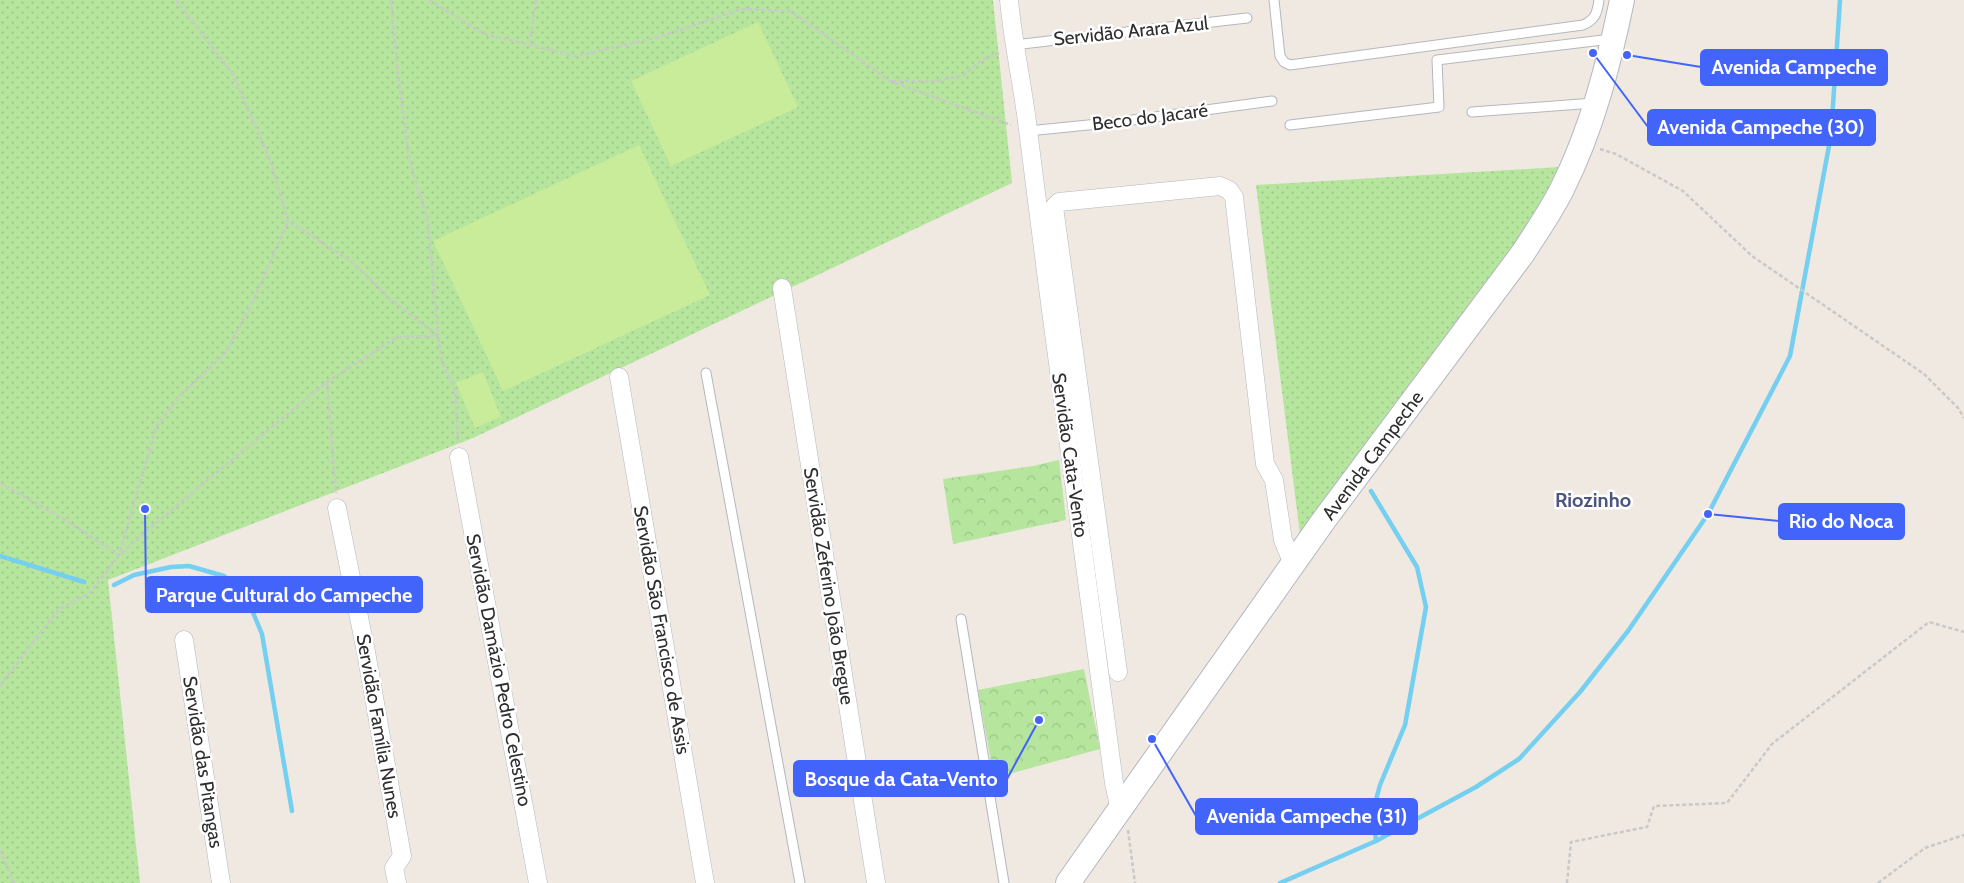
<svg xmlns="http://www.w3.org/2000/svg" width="1964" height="883" font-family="Cabin,sans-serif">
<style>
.grass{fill:url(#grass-dots)}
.forest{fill:url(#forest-crowns)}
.pitch{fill:#c9ec9a}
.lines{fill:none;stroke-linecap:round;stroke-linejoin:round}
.stream{stroke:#75cff0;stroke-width:4.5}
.lane-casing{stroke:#b4b7c1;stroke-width:11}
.street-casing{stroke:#b4b7c1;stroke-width:19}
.secondary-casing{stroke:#b4b7c1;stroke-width:26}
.path{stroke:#c9c9c9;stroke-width:2.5;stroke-dasharray:4 2.5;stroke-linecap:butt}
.lane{stroke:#fff;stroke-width:9}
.street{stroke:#fff;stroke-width:18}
.secondary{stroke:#fff;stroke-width:24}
.labels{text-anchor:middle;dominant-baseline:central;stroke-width:5;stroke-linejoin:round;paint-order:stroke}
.street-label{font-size:19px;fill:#2e2e2e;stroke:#fff}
.neighbourhood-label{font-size:20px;font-weight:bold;fill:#4d5680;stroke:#fff}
.leader{fill:none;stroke:#4264fb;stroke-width:2}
.callout-dot{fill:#4264fb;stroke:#fff;stroke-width:2}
.callout{fill:#4264fb;stroke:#4264fb;stroke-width:2}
.callout-label{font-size:20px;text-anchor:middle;font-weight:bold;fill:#fff}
</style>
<defs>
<pattern id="grass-dots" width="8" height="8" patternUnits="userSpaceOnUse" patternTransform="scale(1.25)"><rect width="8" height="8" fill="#b6e59e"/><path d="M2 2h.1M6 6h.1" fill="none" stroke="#9dc588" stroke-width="1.8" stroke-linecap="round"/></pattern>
<pattern id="forest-crowns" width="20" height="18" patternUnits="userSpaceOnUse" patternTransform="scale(1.25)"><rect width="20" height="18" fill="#b6e59e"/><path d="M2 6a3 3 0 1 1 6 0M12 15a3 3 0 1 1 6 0" fill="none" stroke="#9dc588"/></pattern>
</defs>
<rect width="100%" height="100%" fill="#efe9e1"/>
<g class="grass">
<path d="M 0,0 L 993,0 L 1012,183 L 473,438 L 108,580 L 140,883 L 0,883 Z"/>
<path d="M 1560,167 L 1530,226 L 1300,534 L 1256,185 Z"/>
</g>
<g class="forest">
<path d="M 1059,460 L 1066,520 L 953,544 L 943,479 L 1033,466 Z"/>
<path d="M 1084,669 L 1100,749 L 994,778 L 978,690 Z"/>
</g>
<g class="pitch">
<path d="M 758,22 L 798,107 L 671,166 L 631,81 Z"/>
<path d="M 639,145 L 710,295 L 503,391 L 433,241 Z"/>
<path d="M 483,372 L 501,417 L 475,428 L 456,383 Z"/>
</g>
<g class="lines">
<g class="stream">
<path d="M 1371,491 L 1417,567 L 1426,607 L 1405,725 L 1380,785 L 1373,811 L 1376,841"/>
<path d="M 0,556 L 84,582"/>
<path d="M 114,585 L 134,575 L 171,567 L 189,566 L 224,576 L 246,596 L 262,634 L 292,811"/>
<path d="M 1280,883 L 1376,841 L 1476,787 L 1519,759 L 1580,692 L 1628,631 L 1708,514 L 1790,356 L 1831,135 L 1840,0"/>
</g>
<defs>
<g id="lane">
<path d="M 1274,0 L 1280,56 L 1284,62 L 1290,65 L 1583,25 C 1596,19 1597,13 1599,0"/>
<path d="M 1014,45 L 1247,18"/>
<path d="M 1472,112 L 1594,103"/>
<path d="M 1290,125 L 1439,107 L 1437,60 L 1611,39"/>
<path d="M 1028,131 L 1118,122 L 1272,101"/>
<path d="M 706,373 L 800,883"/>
<path d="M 961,619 L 1004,883"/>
</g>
<g id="street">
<path d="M 1009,0 C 1013,44 1023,86 1028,130 C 1055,348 1085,566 1114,783 L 1120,810"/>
<path d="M 782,288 L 876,883"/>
<path d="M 619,377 L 705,883"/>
<path d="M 459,457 L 538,883"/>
<path d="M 337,508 L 366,652 L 402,856 L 394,868 L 397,883"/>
<path d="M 184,640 L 221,883"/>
<path d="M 1118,672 L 1054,207 L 1059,202 L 1220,186 L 1229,190 L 1234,197 L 1265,464 L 1274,480 L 1283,540 L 1293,564"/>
</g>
<g id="secondary">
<path id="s1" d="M 1068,883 L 1324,520 L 1523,253 C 1537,231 1552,210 1563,187 C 1592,129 1609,63 1622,0"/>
</g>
</defs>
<use href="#lane" class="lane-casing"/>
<use href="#street" class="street-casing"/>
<use href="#secondary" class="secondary-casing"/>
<g class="path">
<path d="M 176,0 L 232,73 L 270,160 L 288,221 L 352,262 L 390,299 L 438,336 L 442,363 L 455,389 L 458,441"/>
<path d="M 429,0 L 484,34 L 576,56 L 659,37 L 741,9 L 791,11 L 890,81 L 1011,125"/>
<path d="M 530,43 L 536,0"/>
<path d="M 892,81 L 937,81 L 964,75 L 982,60 L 1001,52"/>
<path d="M 1600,149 L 1616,154 L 1683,191 L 1752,256 L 1924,374 L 1958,408 L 1964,418"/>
<path d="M 327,382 L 336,493"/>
<path d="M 0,483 L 72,524 L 119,555 L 156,427 L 179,397 L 226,352 L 254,299 L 288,221"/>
<path d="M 0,685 L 58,610 L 91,592 L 119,555 L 206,481 L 327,382 L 397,337 L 438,336 L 428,222 L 409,158 L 398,74 L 391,0"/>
<path d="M 1128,830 L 1135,883"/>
<path d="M 0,850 L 14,883"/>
<path d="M 1567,883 L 1571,842 L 1647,827 L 1654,806 L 1727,803 L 1772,744 L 1929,622 L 1964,632"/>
<path d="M 1878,883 L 1925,848 L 1964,835"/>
</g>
<use href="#lane" class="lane"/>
<use href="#street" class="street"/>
<use href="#secondary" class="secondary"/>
</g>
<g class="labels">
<g class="street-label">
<text transform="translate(1131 31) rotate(-6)">Servidão Arara Azul</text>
<text transform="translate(1150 117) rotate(-7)">Beco do Jacaré</text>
<text transform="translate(1070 455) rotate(82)">Servidão Cata-Vento</text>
<text stroke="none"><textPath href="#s1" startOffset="525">Avenida Campeche</textPath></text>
<text transform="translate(829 586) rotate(81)">Servidão Zeferino João Bregue</text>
<text transform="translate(662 630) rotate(80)">Servidão São Francisco de Assis</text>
<text transform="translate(499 670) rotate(79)">Servidão Damázio Pedro Celestino</text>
<text transform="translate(379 726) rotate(80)">Servidão Família Nunes</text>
<text transform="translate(203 762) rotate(81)">Servidão das Pitangas</text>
</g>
<g class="neighbourhood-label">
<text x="1593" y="500">Riozinho</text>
</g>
</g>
<path class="leader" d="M1627 55L1701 67M1593 53L1648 127M1708 514L1779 521M145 509L146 595M1039 720L1007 779M1152 739L1196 816"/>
<g class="callout-dot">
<circle cx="1627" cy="55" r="5"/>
<circle cx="1593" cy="53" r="5"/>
<circle cx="1708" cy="514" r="5"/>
<circle cx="145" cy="509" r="5"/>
<circle cx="1039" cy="720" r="5"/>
<circle cx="1152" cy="739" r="5"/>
</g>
<g class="callout">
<rect x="1701" y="50" width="186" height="35" rx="5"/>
<rect x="1648" y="110" width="227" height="35" rx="5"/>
<rect x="1779" y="504" width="125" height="35" rx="5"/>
<rect x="146" y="577" width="276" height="35" rx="5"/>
<rect x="794" y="761" width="213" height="35" rx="5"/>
<rect x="1196" y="799" width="221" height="35" rx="5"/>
</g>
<g class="callout-label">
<text x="1794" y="74">Avenida Campeche</text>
<text x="1761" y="134">Avenida Campeche (30)</text>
<text x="1841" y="528">Rio do Noca</text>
<text x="284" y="602">Parque Cultural do Campeche</text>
<text x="901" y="786">Bosque da Cata-Vento</text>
<text x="1307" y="823">Avenida Campeche (31)</text>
</g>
</svg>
